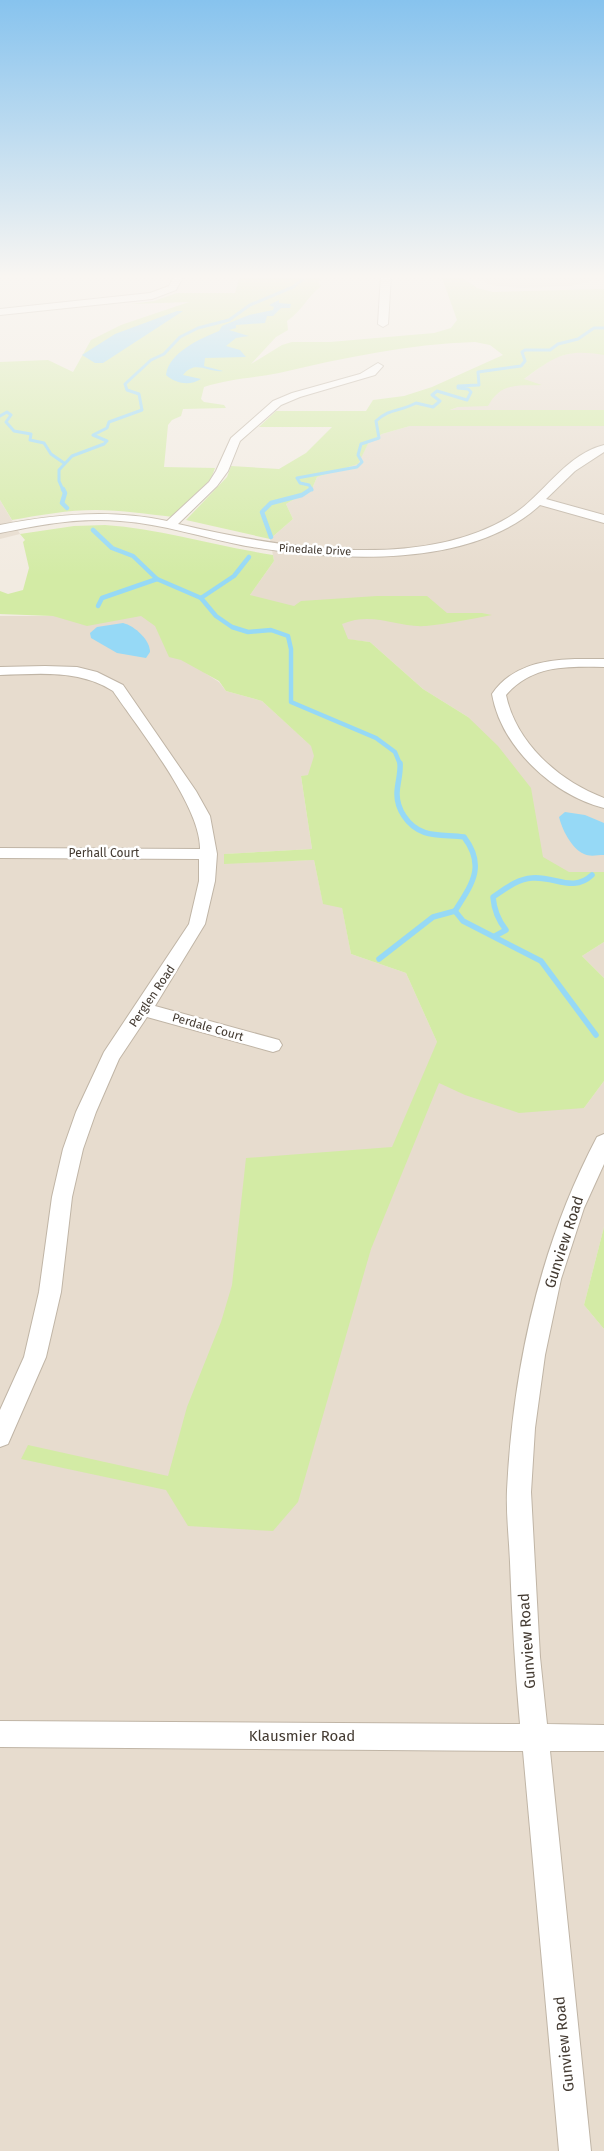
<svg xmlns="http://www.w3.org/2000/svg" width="604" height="2151" font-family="'Fira Sans',sans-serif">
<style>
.residential{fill:#e7dcce}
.green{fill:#d3eba5}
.water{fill:#96d9f6}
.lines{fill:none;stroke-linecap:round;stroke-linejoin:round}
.stream-far2{stroke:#96d9f6;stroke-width:3}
.stream-far1{stroke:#96d9f6;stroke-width:4.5}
.stream{stroke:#96d9f6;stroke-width:5.5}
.minor-casing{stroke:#c0b5a6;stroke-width:2}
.minor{fill:#fff;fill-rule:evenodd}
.labels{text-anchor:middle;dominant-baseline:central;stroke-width:5;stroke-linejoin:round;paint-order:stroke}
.far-street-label{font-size:11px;fill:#433a31;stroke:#fff}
.street-label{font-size:12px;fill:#433a31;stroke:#fff}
.near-street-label{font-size:15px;fill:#433a31;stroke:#fff}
</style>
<rect width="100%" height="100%" fill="#f2ebe1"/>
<g class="residential">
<path d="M 473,275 L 593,275 L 588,282 L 570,286 L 520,288 L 490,285 Z"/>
<path d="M 604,337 L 604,410 L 448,411 L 520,382 L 553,358 L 587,349 Z"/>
<path d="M 410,426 L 604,426 L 604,872 L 563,872 L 542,863 L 468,717 L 423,689 L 370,642 L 327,637 L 250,595 L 274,561 L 270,539 L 293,519 L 286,504 L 312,489 L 317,477 L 357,464 L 369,442 L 382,434 Z"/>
<path d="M 0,500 L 20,534 L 0,539 Z"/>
<path d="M 0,616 L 151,616 L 205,673 L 219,682 L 226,691 L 262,701 L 342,774 L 301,776 L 312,849 L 225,854 L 224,863 L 314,860 L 323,903 L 342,907 L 351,954 L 406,973 L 442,1053 L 584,1108 L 604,1081 L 604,1227 L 584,1305 L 604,1329 L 604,2151 L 0,2151 Z"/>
<path d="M 604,942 L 604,978 L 582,956 Z"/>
</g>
<g class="green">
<path d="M 244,275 L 323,275 L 318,282 L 321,286 C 307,297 302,311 287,321 L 288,330 L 276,337 L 251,364 L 282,345 L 292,342 L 330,342 L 434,333 L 451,328 L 457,320 L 441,275 L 459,275 L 477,288 L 493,292 L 604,289 L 604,355 C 565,348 554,357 524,379 L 542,385 C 517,386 501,382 488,406 L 458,407 L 450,410 L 604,410 L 604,426 L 410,426 L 382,434 L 369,442 L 358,464 L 317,477 L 312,489 L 286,504 L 293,519 L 270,539 L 186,520 L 227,477 L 231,466 L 279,469 L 306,453 L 332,427 L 259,427 L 276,411 L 366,411 L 373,400 L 404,396 L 432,387 L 503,355 L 490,345 L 475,342 C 408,344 343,358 279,373 C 254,378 228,379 204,387 L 201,399 L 204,402 L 224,405 L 226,408 L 183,409 L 181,416 L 172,420 L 168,425 L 164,467 L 215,468 L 211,479 L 173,517 C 147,514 122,510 96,510 C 68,510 40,515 12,520 L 0,500 L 0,362 L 48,360 L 73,372 L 91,340 L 121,325 L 189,302 L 131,304 L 154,301 L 177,293 L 235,293 L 239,279 Z"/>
<path d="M 105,525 C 163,529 215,546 273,555 L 274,561 L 250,595 L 294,606 L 301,601 L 377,596 L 427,596 L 447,613 L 482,613 L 492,615 C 470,619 448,624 426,626 C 396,628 374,611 342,624 L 348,639 L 370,642 L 423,689 L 468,717 L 498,746 L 531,788 L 543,857 L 569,872 L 604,872 L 604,942 L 582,956 L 604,978 L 604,1081 L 584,1108 L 519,1113 L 465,1095 L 439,1083 L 371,1249 L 298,1502 L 273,1531 L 188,1526 L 166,1490 L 21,1459 L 28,1445 L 168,1476 L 187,1407 L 221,1322 L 232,1285 L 246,1158 L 392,1147 L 437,1042 L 406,973 L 351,954 L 342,908 L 323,904 L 314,860 L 224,864 L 224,854 L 312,849 L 301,776 L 308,775 L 314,756 L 311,746 L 262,701 L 226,691 L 219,681 L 181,660 L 169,657 L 155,626 L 141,616 L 87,626 L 53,616 L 0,614 L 0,591 L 8,594 L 23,590 L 29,568 L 23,542 L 25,540 L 20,534 L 74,526 Z"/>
<path d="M 604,1227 L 604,1329 L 584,1305 Z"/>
</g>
<g class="water">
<path d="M 279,300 L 279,303 L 291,304 L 290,308 L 281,308 L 273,316 L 267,316 L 265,323 L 236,325 L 236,328 L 229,330 L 249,336 L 236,338 L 226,346 L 240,350 L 246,357 L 205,358 L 204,366 L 223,371 C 208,373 195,359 183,375 L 201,379 C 190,386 176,384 166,375 C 169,352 200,339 219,331 L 222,326 L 249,315 L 273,310 L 274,307 L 269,305 Z"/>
<path d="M 177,311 L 183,311 L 103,363 L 95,363 L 82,355 L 115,334 Z"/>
<path d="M 123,623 C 135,626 150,640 150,652 L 146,658 L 117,653 L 91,638 L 90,633 L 97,627 Z"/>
<path d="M 565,812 L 585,815 L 604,823 L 604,855 C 597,855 590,857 584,854 C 571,848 562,829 559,817 Z"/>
</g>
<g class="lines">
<g class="stream-far2">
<path d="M 0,416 L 7,412 L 11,415 L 6,422 L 14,431 L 31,434 L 30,440 L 44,443 L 51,454 L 64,463"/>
<path d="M 63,490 L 59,481 L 59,470 L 72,456 L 104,444 L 107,441 L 93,435 L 107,428 L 109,422 L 142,410 L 139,394 L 127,390 L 125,384 L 151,360 L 164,354 L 180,337 L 198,328 L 229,320 L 250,305 L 293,287 L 303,279 L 304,275"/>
<path d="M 312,490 L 309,485 L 300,483 L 297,478 L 357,467 L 362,462 L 358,455 L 361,444 L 379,438 L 376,421 C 390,408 399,412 416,403 L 433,407 L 440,401 L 432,395 L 437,391 L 467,400 L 471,392 L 468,389 L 458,388 L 458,386 L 479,385 L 478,372 L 521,366 L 525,361 L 522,352 L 525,350 L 550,350 L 558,344 L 578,339 L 594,328 L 604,328"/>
</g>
<g class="stream-far1">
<path d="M 63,489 L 65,493 L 62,503 L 67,508"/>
<path d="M 93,530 L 112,548 L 133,556 L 157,579 L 201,598 L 216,616 L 232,627 L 248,632 L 271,630 L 288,636 L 291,649 L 291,702 L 376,738 L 395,752 L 400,764"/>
<path d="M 271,537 L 262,512 L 271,503 L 302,495 L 311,489"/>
<path d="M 201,598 L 234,576 L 249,557"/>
<path d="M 98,606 L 102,598 L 157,579"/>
</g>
<g class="stream">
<path d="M 400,763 C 401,774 397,784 397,794 C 397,802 400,810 404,816 C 419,839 441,834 464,837 C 486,866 472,884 455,911"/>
<path d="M 455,911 L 463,921 L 541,961 L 596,1035"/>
<path d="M 495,936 L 506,930 C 498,920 494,910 493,897 C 505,889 517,879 532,878 C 555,876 573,893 592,875"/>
<path d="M 379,959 L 433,917 L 455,911"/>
</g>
<defs>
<g id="minor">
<path d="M 175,275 L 184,275 L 176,290 L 152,299 L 0,315 L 0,309 L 150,293 L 169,286 Z"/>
<path d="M 381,275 L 391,275 L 388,324 L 383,327 L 378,324 Z"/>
<path d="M 378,363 L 383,366 L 375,375 L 300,397 L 281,405 L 240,441 L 228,471 L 217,486 L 178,524 C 276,547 418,572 509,517 C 542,498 564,455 604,445 L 604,452 L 575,471 L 546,499 L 604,515 L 604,523 L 540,505 C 470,570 334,561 246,546 C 204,538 163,524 120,521 C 80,517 39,525 0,533 L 0,525 C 57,514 110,509 167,521 L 209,482 L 216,471 L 231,438 L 273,401 L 292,393 L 360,374 Z"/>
<path d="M 575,659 L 604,659 L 604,667 C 567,666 532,665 506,695 C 516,743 559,781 604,798 L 604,808 C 553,795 501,747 492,694 C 511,666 543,660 575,659 Z"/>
<path d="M 45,666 L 77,667 L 97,672 L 123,685 L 196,791 L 210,816 L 217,854 L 215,881 L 205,924 L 155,1006 L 279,1040 L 282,1045 L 279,1050 L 273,1052 L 147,1017 L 119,1059 L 96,1112 L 83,1149 L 72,1197 L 61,1292 L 46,1357 L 8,1444 L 0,1447 L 0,1410 L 24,1357 L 39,1292 L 52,1197 L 63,1149 L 76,1112 L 104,1052 L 189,924 L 199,881 L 199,859 L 0,858 L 0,848 L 200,849 C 201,806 138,728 113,691 C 78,669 39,674 0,675 L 0,667 Z"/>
<path d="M 604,1134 L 604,1164 L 584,1208 L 561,1279 L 545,1355 L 535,1428 L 531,1492 L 540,1657 L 547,1724 L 604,1725 L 604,1751 L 550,1751 L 591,2151 L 559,2151 L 523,1751 L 0,1747 L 0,1721 L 520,1724 C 515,1670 512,1616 510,1562 C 509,1538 506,1513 507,1490 C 513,1368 540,1245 597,1137 Z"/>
</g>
</defs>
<use href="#minor" class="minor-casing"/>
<use href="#minor" class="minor"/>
</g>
<linearGradient id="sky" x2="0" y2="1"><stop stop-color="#87c3ee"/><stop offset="0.48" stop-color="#f9f6f2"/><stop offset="1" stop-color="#f9f6f2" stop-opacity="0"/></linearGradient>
<rect width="604" height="576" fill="url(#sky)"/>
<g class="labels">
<g class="far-street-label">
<text transform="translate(315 550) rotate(3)">Pinedale Drive</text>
</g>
<g class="street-label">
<text x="104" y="853">Perhall Court</text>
<text transform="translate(152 996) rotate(-56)">Perglen Road</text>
<text transform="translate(208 1027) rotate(16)">Perdale Court</text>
</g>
<g class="near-street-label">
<text transform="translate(564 1242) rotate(-72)">Gunview Road</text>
<text transform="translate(527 1641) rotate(-94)">Gunview Road</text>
<text x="302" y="1736">Klausmier Road</text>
<text transform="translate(564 2044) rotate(-96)">Gunview Road</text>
</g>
</g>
</svg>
